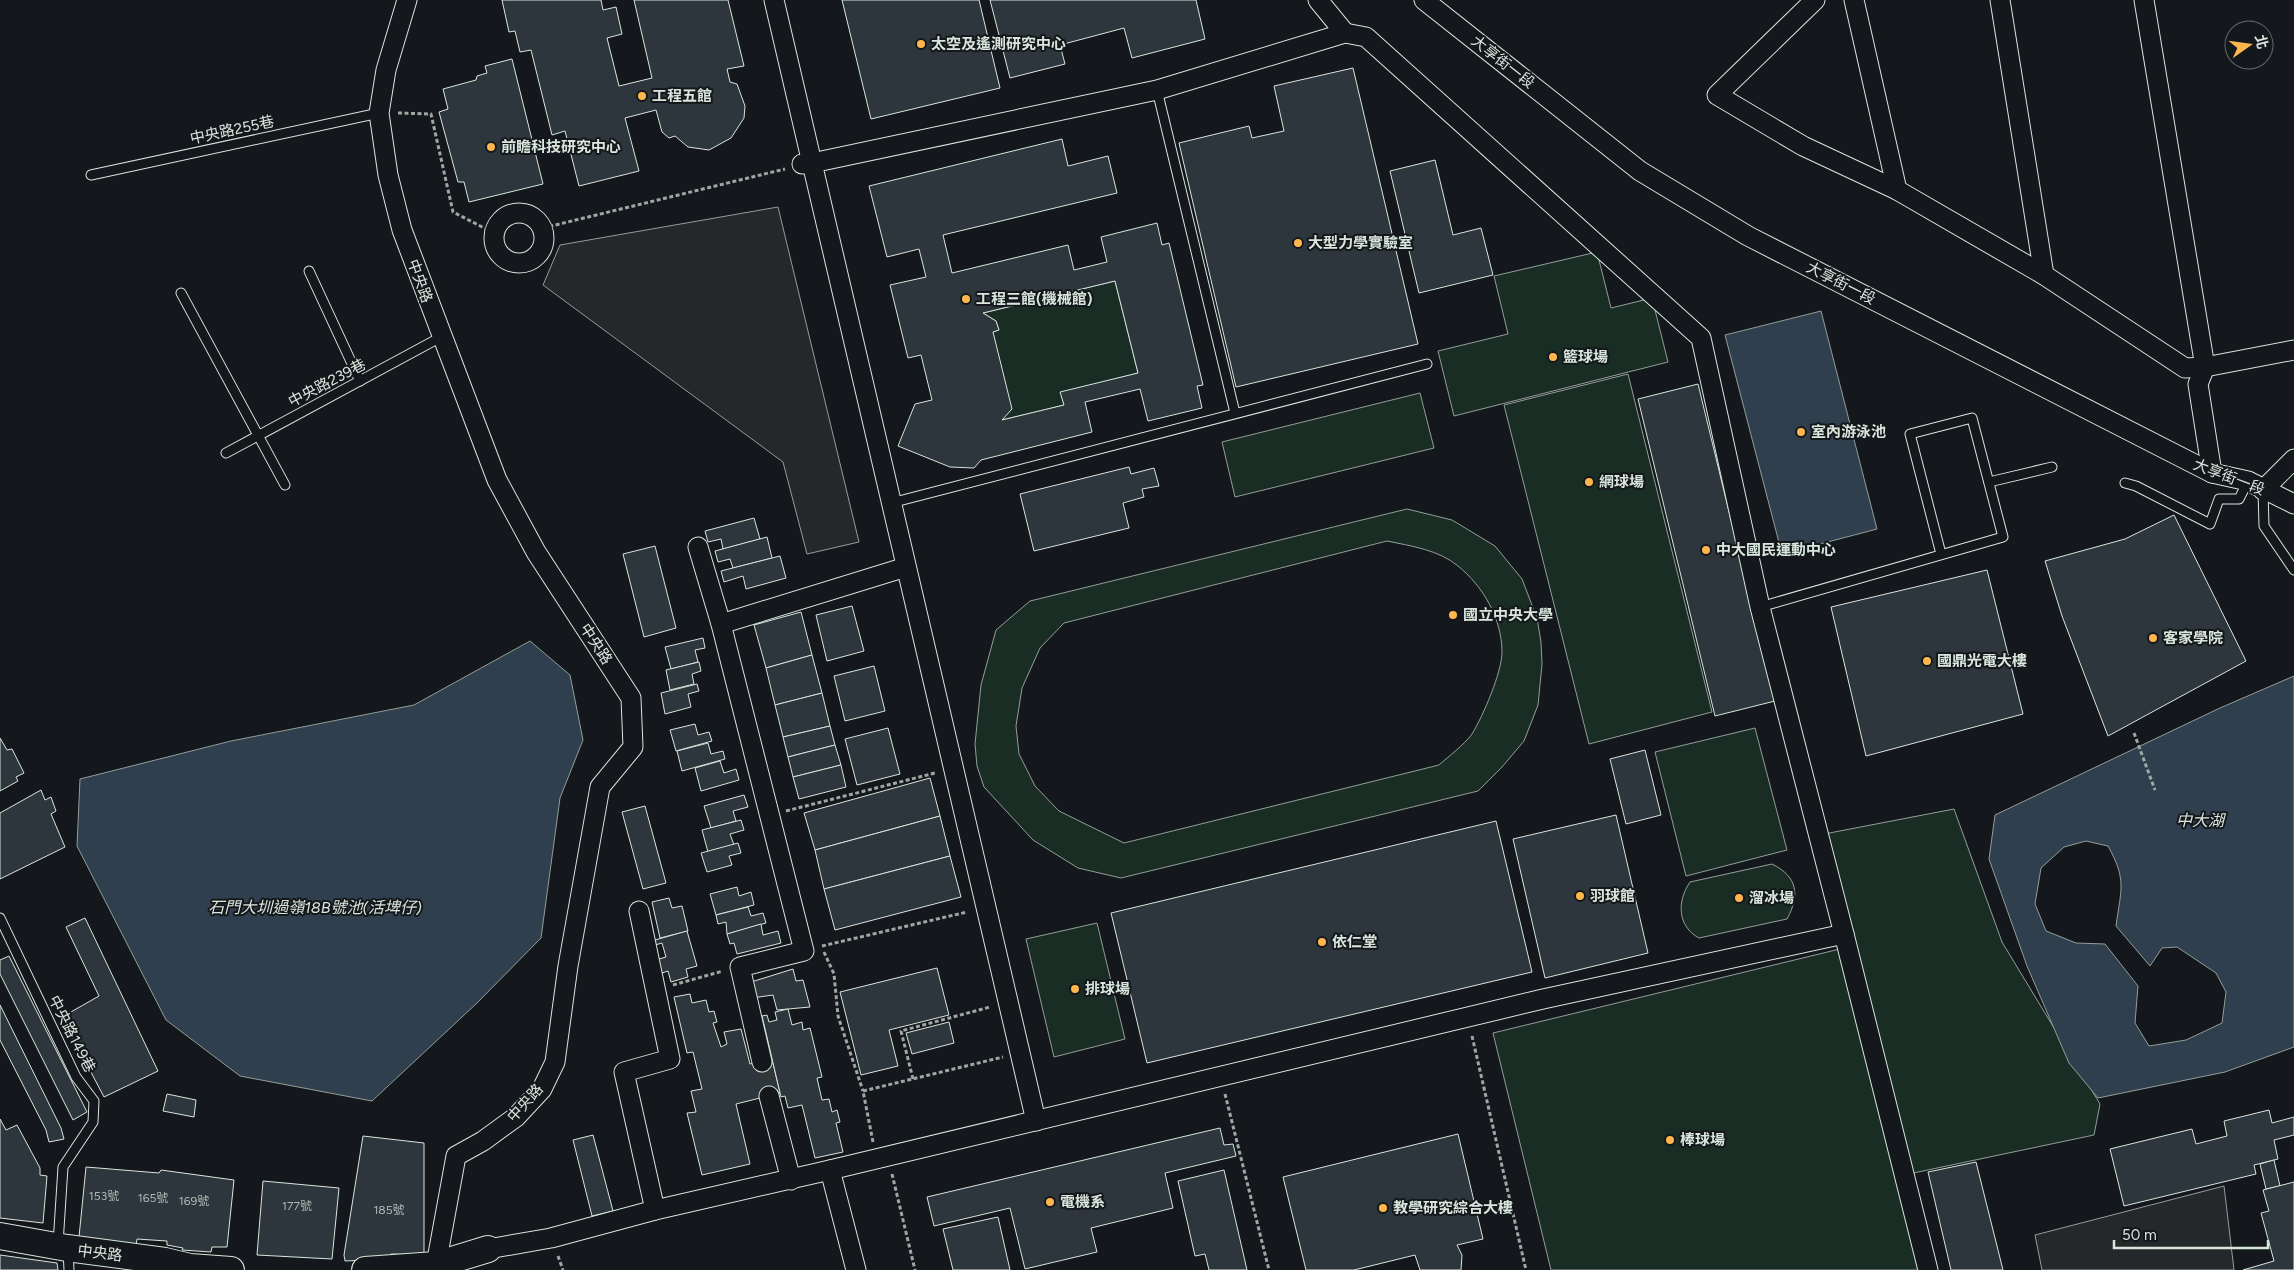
<svg xmlns="http://www.w3.org/2000/svg" width="2294" height="1270" font-family="Figtree,'Noto Sans TC',sans-serif">
<style>
.green{fill:#1a2d24;stroke:#939e99;fill-rule:evenodd}
.parking{fill:#24282b;stroke:#939e99}
.water{fill:#2f3f4d;stroke:#939e99;fill-rule:evenodd}
.building{fill:#2c363c;stroke:#d8e6dc;fill-rule:evenodd}
.lines{fill:none;stroke-linecap:round;stroke-linejoin:round}
.street-tunnel{stroke:#313739;stroke-width:19;stroke-dasharray:19 9;stroke-linecap:butt}
.lane-casing{stroke:#d8e6dc;stroke-width:11}
.street-casing{stroke:#d8e6dc;stroke-width:21}
.secondary-casing{stroke:#d8e6dc;stroke-width:28}
.path{stroke:#9da8a2;stroke-width:3;stroke-dasharray:4 2.5;stroke-linecap:butt}
.lane{stroke:#14181c;stroke-width:9}
.street{stroke:#14181c;stroke-width:19}
.secondary{stroke:#14181c;stroke-width:26}
.poi-dot{fill:#ffb74d;stroke:#14181c;stroke-width:2}
.labels{text-anchor:middle;dominant-baseline:central;stroke-width:4;stroke-linejoin:round;paint-order:stroke}
.number-label{font-size:12px;fill:#adbab4}
.poi-label{font-size:15px;font-weight:bold;fill:#d8e6dc;stroke:#14181c;text-anchor:start}
.street-label{font-size:15px;fill:#d8e6dc;stroke:#14181c}
.water-label{font-size:16px;font-style:italic;fill:#d8e6dc;stroke:#14181c}
</style>
<rect width="100%" height="100%" fill="#14181c"/>
<g class="green">
<path d="M 1597,252 L 1611,308 L 1652,298 L 1668,362 L 1454,416 L 1438,351 L 1508,334 L 1494,276 Z"/>
<path d="M 1115,281 L 1138,373 L 1061,393 L 1064,405 L 1002,420 L 993,332 L 999,330 L 996,321 L 983,313 Z"/>
<path d="M 1628,374 L 1712,712 L 1589,744 L 1504,405 Z"/>
<path d="M 1420,393 L 1434,448 L 1235,497 L 1222,442 Z"/>
<path d="M 1407,509 L 1452,520 L 1495,546 L 1522,579 L 1537,618 L 1541,642 L 1542,664 L 1538,705 L 1524,741 L 1502,767 L 1478,791 L 1121,878 L 1078,868 L 1033,840 L 984,787 L 977,766 L 975,744 L 981,685 L 996,630 L 1030,601 ZM 1387,541 C 1411,546 1439,550 1458,566 C 1483,586 1502,619 1502,652 C 1502,672 1483,716 1472,734 C 1464,745 1449,756 1439,765 L 1124,843 L 1059,811 L 1035,786 L 1019,754 L 1016,726 L 1022,688 L 1040,648 L 1064,623 Z"/>
<path d="M 1755,728 L 1787,850 L 1686,876 L 1655,752 Z"/>
<path d="M 1954,809 L 2002,942 L 2100,1104 L 2094,1135 L 1904,1175 L 1819,835 Z"/>
<path d="M 1772,864 C 1798,877 1800,895 1787,919 L 1699,938 C 1677,926 1677,901 1690,882 Z"/>
<path d="M 1097,923 L 1125,1039 L 1054,1057 L 1026,939 Z"/>
<path d="M 1844,948 L 1922,1270 L 1551,1270 L 1493,1033 Z"/>
</g>
<g class="parking">
<path d="M 778,207 L 859,542 L 807,554 L 783,462 L 543,285 L 560,245 Z"/>
<path d="M 2224,1186 L 2234,1270 L 2042,1270 L 2035,1235 Z"/>
</g>
<g class="water">
<path d="M 1821,311 L 1877,529 L 1782,554 L 1725,335 Z"/>
<path d="M 530,641 L 570,675 L 583,740 L 560,798 L 541,938 L 477,1003 L 372,1101 L 240,1076 L 166,1020 L 77,846 L 80,779 L 231,741 L 414,705 Z"/>
<path d="M 2294,676 L 2294,1047 L 2225,1072 L 2098,1098 L 2069,1063 L 2027,966 L 1989,859 L 1995,815 L 2220,708 ZM 2086,841 L 2108,846 C 2127,880 2121,889 2116,926 L 2150,966 L 2162,948 L 2177,947 L 2216,973 L 2226,992 L 2222,1023 L 2186,1040 L 2149,1046 L 2135,1023 L 2138,986 L 2105,944 L 2076,943 L 2046,931 L 2035,904 L 2041,868 L 2064,847 Z"/>
</g>
<g class="building">
<path d="M 502,0 L 601,0 L 603,10 L 616,7 L 622,34 L 607,38 L 619,86 L 652,78 L 634,0 L 728,0 L 744,66 L 727,69 L 730,82 L 737,84 L 745,106 L 744,118 L 731,138 L 709,150 L 688,147 L 675,136 L 669,138 L 662,132 L 656,110 L 625,118 L 639,171 L 579,186 L 565,131 L 552,135 L 531,50 L 520,52 L 515,31 L 509,32 Z"/>
<path d="M 842,0 L 979,0 L 1000,88 L 871,119 Z"/>
<path d="M 990,0 L 1196,0 L 1205,39 L 1132,58 L 1124,28 L 1060,45 L 1065,64 L 1010,78 Z"/>
<path d="M 512,59 L 543,184 L 469,202 L 464,182 L 458,182 L 439,112 L 448,109 L 443,89 L 476,80 L 477,76 L 487,73 L 485,66 Z"/>
<path d="M 1353,68 L 1418,344 L 1236,387 L 1179,143 L 1249,126 L 1252,138 L 1284,131 L 1274,86 Z"/>
<path d="M 1062,139 L 1068,166 L 1108,156 L 1117,193 L 943,235 L 952,273 L 1068,245 L 1074,270 L 1107,262 L 1101,237 L 1157,223 L 1162,245 L 1169,243 L 1203,385 L 1197,386 L 1202,408 L 1148,421 L 1140,389 L 1085,402 L 1092,432 L 981,460 L 974,468 L 950,467 L 898,446 L 915,404 L 932,400 L 921,355 L 908,358 L 890,285 L 926,277 L 919,249 L 887,257 L 869,186 ZM 1115,281 L 1138,373 L 1060,392 L 1064,405 L 1002,420 L 1012,409 L 993,332 L 999,330 L 996,321 L 983,313 Z"/>
<path d="M 1435,160 L 1453,235 L 1481,228 L 1493,275 L 1419,293 L 1390,171 Z"/>
<path d="M 1698,384 L 1775,701 L 1715,716 L 1638,399 Z"/>
<path d="M 1129,467 L 1131,474 L 1154,468 L 1159,486 L 1142,489 L 1144,497 L 1123,503 L 1129,528 L 1034,551 L 1020,494 Z"/>
<path d="M 2174,515 L 2246,661 L 2108,736 L 2062,616 L 2045,561 L 2125,539 Z"/>
<path d="M 754,518 L 760,539 L 723,549 L 721,539 L 708,542 L 705,531 Z"/>
<path d="M 767,537 L 772,558 L 733,568 L 730,559 L 718,562 L 715,551 Z"/>
<path d="M 655,546 L 676,628 L 644,637 L 623,554 Z"/>
<path d="M 780,556 L 786,578 L 746,589 L 743,576 L 724,582 L 721,571 Z"/>
<path d="M 1987,570 L 2023,714 L 1866,756 L 1831,607 Z"/>
<path d="M 852,606 L 864,651 L 827,661 L 816,615 Z"/>
<path d="M 801,612 L 812,655 L 766,668 L 754,625 Z"/>
<path d="M 703,638 L 705,648 L 695,650 L 698,662 L 671,669 L 665,647 Z"/>
<path d="M 812,655 L 822,693 L 775,705 L 766,668 Z"/>
<path d="M 699,662 L 701,671 L 692,674 L 694,684 L 670,690 L 666,670 Z"/>
<path d="M 874,666 L 885,711 L 845,721 L 834,676 Z"/>
<path d="M 697,684 L 699,691 L 688,694 L 691,707 L 665,714 L 661,693 Z"/>
<path d="M 822,693 L 830,726 L 783,737 L 775,705 Z"/>
<path d="M 695,724 L 698,735 L 709,732 L 712,741 L 676,751 L 670,730 Z"/>
<path d="M 830,726 L 835,745 L 788,757 L 783,737 Z"/>
<path d="M 888,728 L 900,774 L 857,785 L 845,739 Z"/>
<path d="M 0,738 L 7,750 L 12,749 L 24,773 L 16,777 L 18,781 L 0,791 Z"/>
<path d="M 708,743 L 711,754 L 723,751 L 725,759 L 682,771 L 677,751 Z"/>
<path d="M 835,745 L 841,765 L 793,777 L 788,757 Z"/>
<path d="M 1645,750 L 1661,815 L 1626,824 L 1610,759 Z"/>
<path d="M 720,761 L 724,773 L 736,769 L 739,780 L 701,791 L 695,768 Z"/>
<path d="M 841,765 L 846,787 L 799,799 L 793,777 Z"/>
<path d="M 930,778 L 940,816 L 815,850 L 804,813 Z"/>
<path d="M 41,790 L 45,800 L 51,797 L 56,811 L 51,814 L 65,847 L 0,879 L 0,813 Z"/>
<path d="M 744,795 L 748,807 L 733,811 L 736,821 L 711,828 L 704,806 Z"/>
<path d="M 645,806 L 666,883 L 643,889 L 622,812 Z"/>
<path d="M 1616,815 L 1648,953 L 1545,978 L 1513,839 Z"/>
<path d="M 940,816 L 950,856 L 824,889 L 815,850 Z"/>
<path d="M 741,820 L 744,830 L 730,834 L 734,845 L 708,852 L 702,830 Z"/>
<path d="M 1496,821 L 1532,972 L 1147,1063 L 1111,913 Z"/>
<path d="M 738,843 L 741,853 L 729,856 L 732,865 L 707,872 L 701,853 Z"/>
<path d="M 950,856 L 961,897 L 835,930 L 824,889 Z"/>
<path d="M 737,887 L 739,896 L 751,892 L 754,905 L 716,915 L 710,894 Z"/>
<path d="M 669,898 L 672,908 L 682,906 L 688,931 L 660,938 L 652,902 Z"/>
<path d="M 748,907 L 751,916 L 763,913 L 766,923 L 727,934 L 726,922 L 718,924 L 716,915 Z"/>
<path d="M 85,918 L 158,1071 L 104,1097 L 62,1017 L 99,996 L 66,927 Z"/>
<path d="M 761,924 L 763,935 L 778,931 L 781,943 L 737,954 L 734,943 L 730,944 L 727,934 Z"/>
<path d="M 687,931 L 697,966 L 686,969 L 688,977 L 671,982 L 668,971 L 656,975 L 652,961 L 666,957 L 662,943 L 655,945 L 655,940 Z"/>
<path d="M 9,956 L 87,1112 L 73,1120 L 0,974 L 0,960 Z"/>
<path d="M 937,968 L 949,1015 L 889,1030 L 898,1066 L 861,1075 L 840,992 Z"/>
<path d="M 793,969 L 796,981 L 803,980 L 810,1007 L 777,1010 L 773,995 L 752,998 L 748,983 Z"/>
<path d="M 690,994 L 692,1003 L 706,1000 L 709,1012 L 714,1011 L 717,1022 L 713,1023 L 721,1047 L 727,1044 L 724,1032 L 741,1029 L 750,1064 L 772,1059 L 780,1093 L 736,1104 L 750,1164 L 702,1175 L 687,1113 L 696,1112 L 691,1091 L 702,1089 L 693,1052 L 687,1053 L 674,997 Z"/>
<path d="M 0,1005 L 61,1128 L 64,1139 L 49,1142 L 46,1130 L 0,1040 Z"/>
<path d="M 788,1009 L 792,1025 L 802,1022 L 803,1030 L 810,1028 L 822,1077 L 817,1078 L 822,1100 L 829,1099 L 832,1112 L 837,1110 L 840,1122 L 836,1123 L 843,1152 L 815,1158 L 802,1105 L 788,1108 L 785,1096 L 781,1097 L 762,1016 L 767,1015 L 769,1022 L 777,1020 L 775,1012 Z"/>
<path d="M 949,1022 L 954,1043 L 912,1054 L 906,1033 Z"/>
<path d="M 167,1094 L 196,1100 L 194,1117 L 163,1111 Z"/>
<path d="M 2269,1110 L 2272,1123 L 2294,1117 L 2294,1135 L 2274,1140 L 2278,1159 L 2254,1165 L 2256,1174 L 2124,1206 L 2110,1149 L 2192,1129 L 2196,1144 L 2227,1136 L 2224,1121 Z"/>
<path d="M 0,1119 L 6,1130 L 17,1125 L 40,1168 L 40,1175 L 47,1176 L 43,1223 L 0,1218 Z"/>
<path d="M 1220,1128 L 1224,1145 L 1233,1144 L 1236,1156 L 1165,1173 L 1173,1208 L 1091,1228 L 1097,1252 L 1025,1269 L 1010,1208 L 934,1226 L 927,1197 Z"/>
<path d="M 1458,1134 L 1483,1239 L 1457,1245 L 1462,1255 L 1461,1270 L 1420,1270 L 1415,1255 L 1354,1270 L 1306,1270 L 1283,1177 Z"/>
<path d="M 593,1135 L 613,1211 L 592,1216 L 573,1140 Z"/>
<path d="M 363,1136 L 424,1143 L 424,1255 L 391,1254 L 390,1259 L 345,1261 L 344,1255 Z"/>
<path d="M 2274,1160 L 2280,1186 L 2266,1189 L 2260,1164 Z"/>
<path d="M 1976,1162 L 2003,1270 L 1951,1270 L 1928,1172 Z"/>
<path d="M 86,1167 L 159,1173 L 161,1170 L 234,1180 L 227,1247 L 212,1247 L 211,1252 L 182,1250 L 183,1248 L 167,1245 L 167,1241 L 137,1239 L 136,1246 L 79,1237 Z"/>
<path d="M 1224,1170 L 1247,1270 L 1209,1270 L 1205,1254 L 1195,1256 L 1178,1181 Z"/>
<path d="M 263,1181 L 339,1188 L 332,1259 L 257,1255 Z"/>
<path d="M 2294,1182 L 2294,1270 L 2243,1270 L 2274,1261 L 2261,1213 L 2269,1211 L 2263,1190 Z"/>
<path d="M 998,1217 L 1010,1270 L 953,1270 L 943,1229 Z"/>
<path d="M 0,1255 L 57,1263 L 58,1270 L 0,1270 Z"/>
</g>
<g class="lines">
<path class="street-tunnel" d="M 762,1062 L 769,1096"/>
<defs>
<g id="lane">
<path d="M 1157,90 L 1235,413"/>
<path d="M 91,175 L 379,113"/>
<path d="M 309,271 L 360,381"/>
<path d="M 181,293 L 285,485"/>
<path d="M 226,453 L 441,337"/>
<path d="M 1989,482 L 2052,467"/>
<path d="M 2125,483 L 2136,486 L 2210,524 L 2219,499 L 2239,499 L 2248,481"/>
<path d="M 2263,490 L 2264,526 L 2294,570"/>
<path d="M 891,503 L 1427,364"/>
<path d="M 1760,607 L 2003,537 L 1972,418 L 1910,434 L 1941,554"/>
<path d="M 0,918 L 76,1077 L 94,1101 L 93,1122 L 63,1167 L 58,1244"/>
<path d="M 68,1251 L 69,1270"/>
</g>
<g id="street">
<path d="M 407,0 L 386,70 L 379,113 L 388,175 L 402,230 L 497,480 L 536,552 L 631,698 L 633,747 L 600,787 L 568,966 L 555,1062 L 542,1089 L 516,1117 L 483,1141 L 456,1156 L 436,1265"/>
<path d="M 774,0 L 812,163 L 802,164"/>
<path d="M 1318,0 L 1345,33"/>
<path d="M 1424,0 L 1640,171 L 1748,236 L 2212,473 L 2248,481 L 2294,504"/>
<path d="M 1815,0 L 1717,95 L 1803,146 L 1897,190 L 2044,275 L 2185,368 L 2205,367 L 2294,350"/>
<path d="M 1854,0 L 1897,190"/>
<path d="M 2000,0 L 2044,275"/>
<path d="M 2144,0 L 2205,367 L 2198,384 L 2212,473"/>
<circle cx="519" cy="238" r="25"/>
<path d="M 2263,490 L 2294,459"/>
<path d="M 698,547 L 721,624 L 906,567"/>
<path d="M 721,624 L 804,951 L 740,967 L 762,1062"/>
<path d="M 639,911 L 670,1059 L 624,1072 L 655,1210"/>
<path d="M 769,1096 L 791,1180"/>
<path d="M 1036,1121 L 812,163 L 1157,90 L 1345,33 L 1366,37 L 1701,338 L 1760,607 L 1844,934"/>
<path d="M 488,1249 L 551,1238 L 655,1210 L 830,1170"/>
<path d="M 856,1270 L 830,1170 L 1543,999 L 1844,934 L 1928,1270"/>
</g>
<g id="secondary">
<path d="M 0,1236 L 67,1248 L 165,1261 L 190,1267 L 231,1270"/>
<path d="M 365,1270 L 436,1265 L 488,1249"/>
</g>
</defs>
<use href="#lane" class="lane-casing"/>
<use href="#street" class="street-casing"/>
<use href="#secondary" class="secondary-casing"/>
<g class="path">
<path d="M 398,113 L 431,114 L 453,212 L 494,233"/>
<path d="M 543,228 L 785,169"/>
<path d="M 2134,733 L 2155,790"/>
<path d="M 786,811 L 935,773"/>
<path d="M 822,946 L 967,912"/>
<path d="M 824,952 L 834,974 L 838,1016 L 863,1091"/>
<path d="M 673,985 L 723,971"/>
<path d="M 1472,1036 L 1526,1270"/>
<path d="M 913,1079 L 901,1031 L 990,1007"/>
<path d="M 1225,1094 L 1269,1270"/>
<path d="M 873,1142 L 863,1091 L 1003,1057"/>
<path d="M 892,1174 L 915,1270"/>
<path d="M 558,1256 L 563,1270"/>
</g>
<use href="#lane" class="lane"/>
<use href="#street" class="street"/>
<use href="#secondary" class="secondary"/>
</g>
<g class="poi-dot">
<circle cx="921" cy="44" r="5"/>
<circle cx="642" cy="96" r="5"/>
<circle cx="491" cy="147" r="5"/>
<circle cx="1298" cy="243" r="5"/>
<circle cx="966" cy="299" r="5"/>
<circle cx="1553" cy="357" r="5"/>
<circle cx="1801" cy="432" r="5"/>
<circle cx="1589" cy="482" r="5"/>
<circle cx="1706" cy="550" r="5"/>
<circle cx="1453" cy="615" r="5"/>
<circle cx="2153" cy="638" r="5"/>
<circle cx="1927" cy="661" r="5"/>
<circle cx="1580" cy="896" r="5"/>
<circle cx="1739" cy="898" r="5"/>
<circle cx="1322" cy="942" r="5"/>
<circle cx="1075" cy="989" r="5"/>
<circle cx="1670" cy="1140" r="5"/>
<circle cx="1050" cy="1202" r="5"/>
<circle cx="1383" cy="1208" r="5"/>
</g>
<g class="labels">
<g class="number-label">
<text x="104" y="1196">153號</text>
<text x="153" y="1198">165號</text>
<text x="194" y="1201">169號</text>
<text x="297" y="1206">177號</text>
<text x="389" y="1210">185號</text>
</g>
<g class="poi-label">
<text x="931" y="44">太空及遙測研究中心</text>
<text x="652" y="96">工程五館</text>
<text x="501" y="147">前瞻科技研究中心</text>
<text x="1308" y="243">大型力學實驗室</text>
<text x="976" y="299">工程三館(機械館)</text>
<text x="1563" y="357">籃球場</text>
<text x="1811" y="432">室內游泳池</text>
<text x="1599" y="482">網球場</text>
<text x="1716" y="550">中大國民運動中心</text>
<text x="1463" y="615">國立中央大學</text>
<text x="2163" y="638">客家學院</text>
<text x="1937" y="661">國鼎光電大樓</text>
<text x="1590" y="896">羽球館</text>
<text x="1749" y="898">溜冰場</text>
<text x="1332" y="942">依仁堂</text>
<text x="1085" y="989">排球場</text>
<text x="1680" y="1140">棒球場</text>
<text x="1060" y="1202">電機系</text>
<text x="1393" y="1208">教學研究綜合大樓</text>
</g>
<g class="street-label">
<text transform="translate(1503 62) rotate(38)">大享街一段</text>
<text transform="translate(232 130) rotate(-12)">中央路255巷</text>
<text transform="translate(420 281) rotate(70)">中央路</text>
<text transform="translate(1841 283) rotate(27)">大享街一段</text>
<text transform="translate(327 383) rotate(-28)">中央路239巷</text>
<text transform="translate(2229 477) rotate(21)">大享街一段</text>
<text transform="translate(596 644) rotate(57)">中央路</text>
<text transform="translate(72 1034) rotate(63)">中央路149巷</text>
<text transform="translate(525 1103) rotate(-48)">中央路</text>
<text transform="translate(100 1253) rotate(7)">中央路</text>
</g>
<g class="water-label">
<text x="2200" y="820">中大湖</text>
<text x="315" y="907">石門大圳過嶺18B號池(活埤仔)</text>
</g>
</g>
<g transform="translate(2249 45) rotate(76)"><circle r="24" fill="#14181c" stroke="#626a69"/>
<path d="M0-4L9 19L0 12L-9 19Z" fill="#ffb74d"/>
<text y="-8" font-size="14" font-weight="bold" text-anchor="middle" fill="#d8e6dc">北</text>
</g>
<path d="M2114 1240v8h154v-8" fill="none" stroke="#d8e6dc" stroke-width="2.5"/>
<text x="2122" y="1240" font-size="15" fill="#d8e6dc" stroke="#14181c" stroke-width="4" paint-order="stroke">50 m</text>
</svg>
